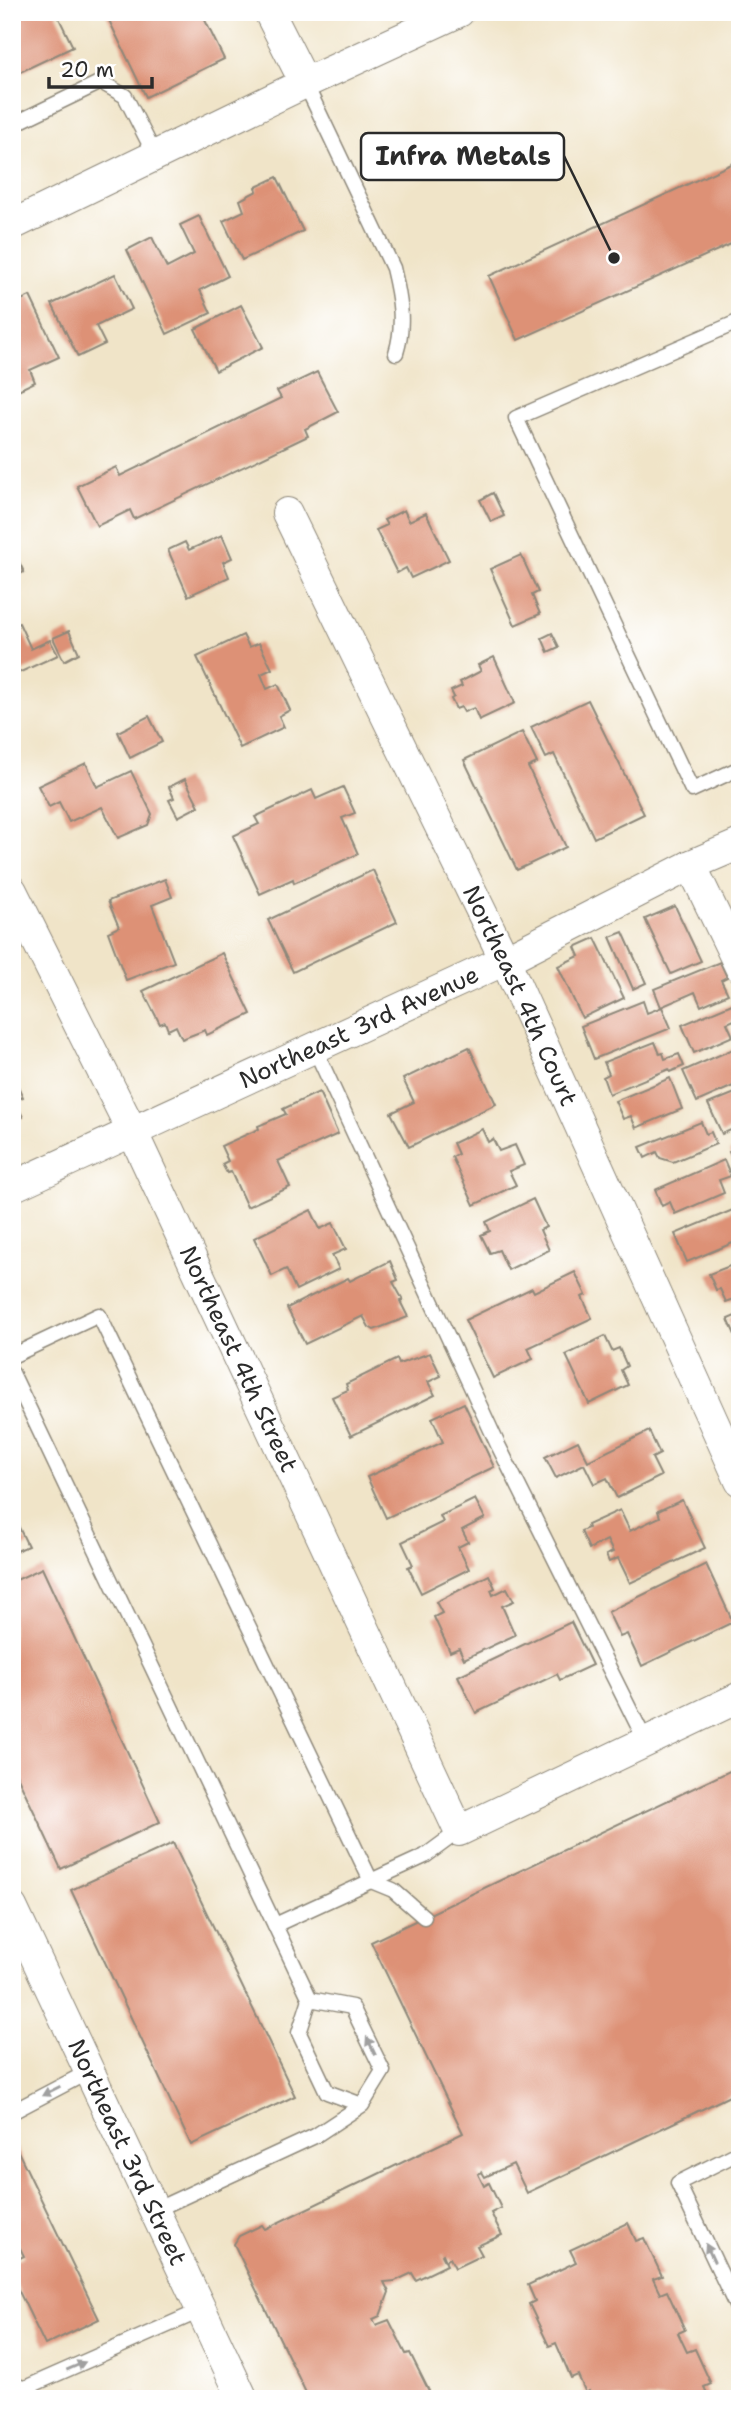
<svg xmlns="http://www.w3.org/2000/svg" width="752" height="2411" font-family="'Shantell Sans',sans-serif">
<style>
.building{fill:#dd9176}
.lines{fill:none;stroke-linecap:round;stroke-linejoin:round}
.lane-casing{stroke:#8e887a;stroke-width:17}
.street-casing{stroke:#8e887a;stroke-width:32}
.lane{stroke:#fff;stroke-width:14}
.street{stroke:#fff;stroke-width:30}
.oneway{fill:#a0a0a0}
.labels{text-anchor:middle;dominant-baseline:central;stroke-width:7;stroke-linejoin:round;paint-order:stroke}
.street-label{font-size:24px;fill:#2b2b2b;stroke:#fff}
.leader{fill:none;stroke:#2b2b2b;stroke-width:2.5}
.callout-dot{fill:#2b2b2b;stroke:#fff;stroke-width:2.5}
.callout{fill:#fff;stroke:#2b2b2b;stroke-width:2.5}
.callout-label{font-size:26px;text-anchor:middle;font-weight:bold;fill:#2b2b2b}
</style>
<rect width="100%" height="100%" fill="#fff"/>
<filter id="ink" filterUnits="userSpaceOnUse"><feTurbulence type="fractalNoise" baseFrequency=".0143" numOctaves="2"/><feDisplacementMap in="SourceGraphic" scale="14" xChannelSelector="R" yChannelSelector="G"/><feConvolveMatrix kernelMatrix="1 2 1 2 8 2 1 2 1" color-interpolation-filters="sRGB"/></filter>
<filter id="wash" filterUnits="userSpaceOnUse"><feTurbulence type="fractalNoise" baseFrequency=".00686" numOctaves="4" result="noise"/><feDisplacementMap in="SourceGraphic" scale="28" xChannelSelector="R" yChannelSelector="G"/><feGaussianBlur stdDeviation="1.57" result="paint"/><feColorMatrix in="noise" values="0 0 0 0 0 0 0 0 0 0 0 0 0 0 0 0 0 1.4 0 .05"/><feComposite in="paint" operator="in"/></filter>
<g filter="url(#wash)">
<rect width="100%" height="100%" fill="#f0e4c8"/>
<g id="blocks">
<g class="building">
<path d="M 12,12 L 56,12 L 73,47 L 12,76 Z"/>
<path d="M 105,12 L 201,12 L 224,59 L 146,97 Z"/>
<path d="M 740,160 L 740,240 L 518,340 L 489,276 Z"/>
<path d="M 277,177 L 303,231 L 242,260 L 223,221 L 244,211 L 240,200 L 257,191 L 256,187 Z"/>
<path d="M 199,216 L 228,276 L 200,290 L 211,313 L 167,334 L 127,250 L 152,237 L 167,268 L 194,254 L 180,225 Z"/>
<path d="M 115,274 L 132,309 L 96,326 L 105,344 L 78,357 L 52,304 Z"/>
<path d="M 30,296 L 59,357 L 30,370 L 35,382 L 14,392 L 12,388 L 12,340 L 21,336 L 12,317 L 12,304 Z"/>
<path d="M 241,305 L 263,347 L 216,371 L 195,329 Z"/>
<path d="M 317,372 L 338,412 L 305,429 L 308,436 L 134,519 L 130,510 L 97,526 L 77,486 L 116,467 L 120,476 L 281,398 L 277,391 Z"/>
<path d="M 493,493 L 504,516 L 491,522 L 480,500 Z"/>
<path d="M 404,510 L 409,521 L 426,513 L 449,560 L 411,578 L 406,568 L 397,573 L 376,530 L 387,525 L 384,520 Z"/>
<path d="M 222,535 L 232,558 L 223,562 L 229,577 L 188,596 L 168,550 L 185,542 L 189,550 Z"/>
<path d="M 12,547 L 24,572 L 12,578 Z"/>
<path d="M 521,555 L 538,592 L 532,595 L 540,614 L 515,625 L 490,569 Z"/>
<path d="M 19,623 L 31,649 L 50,640 L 58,655 L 12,676 L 12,626 Z"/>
<path d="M 69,631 L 79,653 L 64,661 L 53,638 Z"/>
<path d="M 552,633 L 559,647 L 548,652 L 542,638 Z"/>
<path d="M 243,635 L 249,647 L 259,643 L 272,669 L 261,674 L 267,689 L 278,684 L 290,710 L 279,716 L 284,727 L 240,748 L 197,657 Z"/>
<path d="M 494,657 L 515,703 L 479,720 L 474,708 L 464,712 L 461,707 L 456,709 L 451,699 L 454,697 L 451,691 L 462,686 L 460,682 L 481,671 L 478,665 Z"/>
<path d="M 588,700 L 644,814 L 594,838 L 554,754 L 546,758 L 531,727 Z"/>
<path d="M 149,716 L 162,742 L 130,758 L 118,732 Z"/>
<path d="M 522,732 L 537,763 L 528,767 L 566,847 L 517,870 L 464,760 Z"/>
<path d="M 86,763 L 97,787 L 131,771 L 152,814 L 148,825 L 118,838 L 102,807 L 69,822 L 59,802 L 49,807 L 38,786 Z"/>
<path d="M 185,779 L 199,806 L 178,817 L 169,800 L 174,798 L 169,787 Z"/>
<path d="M 343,787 L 355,813 L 342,818 L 358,854 L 294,883 L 293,879 L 260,894 L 233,836 L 259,824 L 255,817 L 312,790 L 316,799 Z"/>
<path d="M 373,870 L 397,922 L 293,972 L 268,920 Z"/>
<path d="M 165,879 L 172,897 L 152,905 L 174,962 L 126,980 L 108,932 L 119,927 L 108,901 Z"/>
<path d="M 675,906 L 701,961 L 671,974 L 645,919 Z"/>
<path d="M 623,932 L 646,983 L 633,989 L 610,937 Z"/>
<path d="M 595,938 L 624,998 L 582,1018 L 558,966 L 579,956 L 575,947 Z"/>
<path d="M 222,953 L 251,1014 L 207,1035 L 205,1030 L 182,1039 L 176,1026 L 168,1030 L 165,1022 L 160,1024 L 143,991 Z"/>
<path d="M 720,962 L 727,977 L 721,980 L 728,994 L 701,1006 L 695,992 L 661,1007 L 654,989 Z"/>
<path d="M 643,1001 L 647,1013 L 662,1007 L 671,1028 L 594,1059 L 581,1026 Z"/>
<path d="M 732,1004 L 739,1018 L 727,1023 L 733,1036 L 694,1053 L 682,1025 Z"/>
<path d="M 655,1042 L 660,1054 L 663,1053 L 665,1059 L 679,1054 L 684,1066 L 670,1072 L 669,1069 L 609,1094 L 603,1077 L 609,1074 L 604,1062 Z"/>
<path d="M 740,1046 L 740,1083 L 697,1102 L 683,1071 Z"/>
<path d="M 469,1047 L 496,1104 L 409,1147 L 391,1113 L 414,1102 L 403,1079 Z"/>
<path d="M 670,1078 L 682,1109 L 636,1128 L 631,1116 L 623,1119 L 615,1101 Z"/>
<path d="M 15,1080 L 23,1097 L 15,1101 L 23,1117 L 12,1122 L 12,1081 Z"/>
<path d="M 740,1091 L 740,1126 L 722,1134 L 708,1104 Z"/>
<path d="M 319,1092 L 338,1134 L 278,1161 L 290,1187 L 247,1207 L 231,1172 L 227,1173 L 222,1164 L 228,1161 L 221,1146 L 259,1129 L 258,1126 L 286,1114 L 283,1109 Z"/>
<path d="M 701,1122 L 706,1134 L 711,1132 L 716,1144 L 673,1162 L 660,1158 L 657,1152 L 645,1158 L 640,1147 Z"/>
<path d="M 482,1129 L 488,1142 L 493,1139 L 499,1151 L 515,1145 L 524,1165 L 509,1171 L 516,1185 L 474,1205 L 452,1157 L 458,1154 L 453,1143 Z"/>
<path d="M 740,1146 L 740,1164 L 736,1166 L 729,1152 Z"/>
<path d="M 724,1160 L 731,1176 L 719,1180 L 724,1193 L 675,1214 L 670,1202 L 662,1206 L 655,1190 Z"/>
<path d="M 740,1185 L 740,1203 L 733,1188 Z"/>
<path d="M 533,1199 L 546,1227 L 540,1230 L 549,1250 L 508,1270 L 499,1250 L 490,1253 L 481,1235 L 490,1231 L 486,1222 Z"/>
<path d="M 740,1207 L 740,1240 L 687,1262 L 675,1234 Z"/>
<path d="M 311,1210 L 320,1229 L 333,1223 L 346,1249 L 332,1255 L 339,1269 L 296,1290 L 286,1269 L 272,1276 L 254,1238 Z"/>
<path d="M 390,1261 L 398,1280 L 393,1282 L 403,1300 L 400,1301 L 408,1317 L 374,1330 L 369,1327 L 363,1316 L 305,1344 L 287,1308 L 348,1278 L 350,1281 Z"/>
<path d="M 740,1262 L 740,1297 L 726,1302 L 720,1289 L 716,1290 L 709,1274 Z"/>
<path d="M 575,1272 L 586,1295 L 582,1297 L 592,1318 L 528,1348 L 533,1359 L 493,1378 L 465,1320 L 532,1288 L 534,1292 Z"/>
<path d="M 740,1314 L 740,1346 L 728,1319 Z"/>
<path d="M 605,1336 L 612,1351 L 619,1348 L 627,1366 L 621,1370 L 628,1385 L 589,1404 L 566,1355 Z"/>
<path d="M 430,1353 L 441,1376 L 428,1382 L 435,1395 L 351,1436 L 332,1397 L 348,1390 L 346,1384 L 397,1359 L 399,1364 Z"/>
<path d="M 464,1403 L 494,1467 L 386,1518 L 367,1477 L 443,1442 L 432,1418 Z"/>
<path d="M 649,1431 L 660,1454 L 652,1458 L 661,1476 L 617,1498 L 607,1478 L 594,1484 L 584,1464 L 556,1478 L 545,1457 L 578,1441 L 588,1461 Z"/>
<path d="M 475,1499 L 485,1518 L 462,1530 L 468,1542 L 458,1547 L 469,1569 L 421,1593 L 408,1567 L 413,1565 L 402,1542 L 443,1522 L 440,1516 Z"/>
<path d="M 682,1500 L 705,1548 L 630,1583 L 618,1558 L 609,1562 L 606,1555 L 613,1552 L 607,1540 L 589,1549 L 581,1531 L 588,1528 L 587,1525 L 620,1510 L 630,1531 L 660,1517 L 658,1511 Z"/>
<path d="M 12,1513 L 28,1546 L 12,1553 Z"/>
<path d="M 706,1564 L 733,1622 L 642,1666 L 627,1634 L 620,1637 L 608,1612 Z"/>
<path d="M 42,1568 L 160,1822 L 61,1869 L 12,1765 L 12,1582 Z"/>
<path d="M 489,1575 L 495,1588 L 491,1590 L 493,1595 L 507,1588 L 514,1601 L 502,1606 L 515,1635 L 464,1659 L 459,1648 L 450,1652 L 434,1617 L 442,1613 L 436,1602 Z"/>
<path d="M 571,1622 L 592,1665 L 560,1680 L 557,1674 L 476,1713 L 458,1676 Z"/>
<path d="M 740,1766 L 740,2091 L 527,2193 L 513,2164 L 485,2177 L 482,2172 L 478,2174 L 484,2186 L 489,2183 L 501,2208 L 491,2213 L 502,2235 L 477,2246 L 482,2255 L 455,2268 L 450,2258 L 446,2261 L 443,2254 L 442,2255 L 447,2265 L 416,2280 L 412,2273 L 395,2281 L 384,2282 L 389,2292 L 380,2316 L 373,2319 L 376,2325 L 389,2320 L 406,2354 L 410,2353 L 433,2399 L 309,2399 L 234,2244 L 239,2236 L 262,2225 L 265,2229 L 463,2133 L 371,1942 Z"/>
<path d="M 173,1843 L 295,2096 L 191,2145 L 71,1890 Z"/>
<path d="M 12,2139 L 99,2319 L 45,2345 L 12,2277 L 12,2262 L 24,2256 L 17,2242 L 12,2245 Z"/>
<path d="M 628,2223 L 636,2241 L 644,2238 L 662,2276 L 653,2279 L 660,2294 L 667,2291 L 685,2330 L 678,2333 L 687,2352 L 695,2349 L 711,2384 L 704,2387 L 710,2399 L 582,2399 L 583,2393 L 591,2396 L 589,2391 L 586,2393 L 578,2375 L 571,2378 L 556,2343 L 549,2346 L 529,2304 L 535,2301 L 528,2285 L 576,2262 L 570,2250 Z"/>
<path d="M 136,2392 L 139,2399 L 122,2399 Z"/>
</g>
</g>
</g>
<g filter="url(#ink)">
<use href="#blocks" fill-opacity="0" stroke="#8e887a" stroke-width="2"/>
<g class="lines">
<defs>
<g id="lane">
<path d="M 305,83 L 393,268 C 400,297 405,324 396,353"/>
<path d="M 12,125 L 101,82 L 125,96 L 155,155"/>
<path d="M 740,321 L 516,418 L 692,790 L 740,768"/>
<path d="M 314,1047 L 498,1445 L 646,1742"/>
<path d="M 12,1356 L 99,1315 L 371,1881 L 393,1890 L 424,1917"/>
<path d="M 12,1373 L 310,1999"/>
<path d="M 275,1925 L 425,1856 L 459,1831"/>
<path d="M 12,2112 L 90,2071"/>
<path d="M 740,2152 L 678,2183 L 740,2314"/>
<path d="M 155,2210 L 315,2136 L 362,2105 L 383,2071 L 352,2007 L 310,1999 L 299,2033 L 327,2092 L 362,2105"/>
<path d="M 12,2385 L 25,2388 L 202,2310"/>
</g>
<g id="street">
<path d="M 269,12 L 305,83"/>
<path d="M 12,225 L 305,83 L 459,12"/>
<path id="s1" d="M 287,513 L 505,960 L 740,1481"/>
<path d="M 691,865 L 740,967"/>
<path id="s2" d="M 12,891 L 132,1131 L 459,1831 L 740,1697"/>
<path id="s3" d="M 12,1187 L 505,960 L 691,865 L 740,844"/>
<path id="s4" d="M 12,1907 L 243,2399"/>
</g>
</defs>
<use href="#lane" class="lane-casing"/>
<use href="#street" class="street-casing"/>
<use href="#lane" class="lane"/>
<use href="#street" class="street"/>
</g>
<defs><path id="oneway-solid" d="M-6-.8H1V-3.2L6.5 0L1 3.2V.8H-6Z" transform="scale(1.75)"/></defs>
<g class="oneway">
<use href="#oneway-solid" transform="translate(371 2046) rotate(-116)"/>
<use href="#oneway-solid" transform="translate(51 2091) rotate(153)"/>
<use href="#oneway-solid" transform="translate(710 2253) rotate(-115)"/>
<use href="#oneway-solid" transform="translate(76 2366) rotate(-23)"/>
</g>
</g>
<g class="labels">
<g class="street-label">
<text stroke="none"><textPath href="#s1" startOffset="536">Northeast 4th Court</textPath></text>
<text stroke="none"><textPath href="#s3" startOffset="382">Northeast 3rd Avenue</textPath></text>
<text stroke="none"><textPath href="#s2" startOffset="520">Northeast 4th Street</textPath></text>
<text stroke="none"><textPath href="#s4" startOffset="271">Northeast 3rd Street</textPath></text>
</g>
</g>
<path class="leader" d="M614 258L564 156"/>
<circle class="callout-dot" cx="614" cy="258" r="7"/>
<rect class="callout" x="361" y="133" width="203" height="47" rx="7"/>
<g class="callout-label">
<text x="463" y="165">Infra Metals</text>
</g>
<rect width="752" height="2411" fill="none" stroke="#fff" stroke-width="42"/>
<path d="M49 77v10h103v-10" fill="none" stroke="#2b2b2b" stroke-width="3.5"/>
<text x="60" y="77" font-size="21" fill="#2b2b2b" stroke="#ffffff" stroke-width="5" paint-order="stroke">20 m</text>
</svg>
